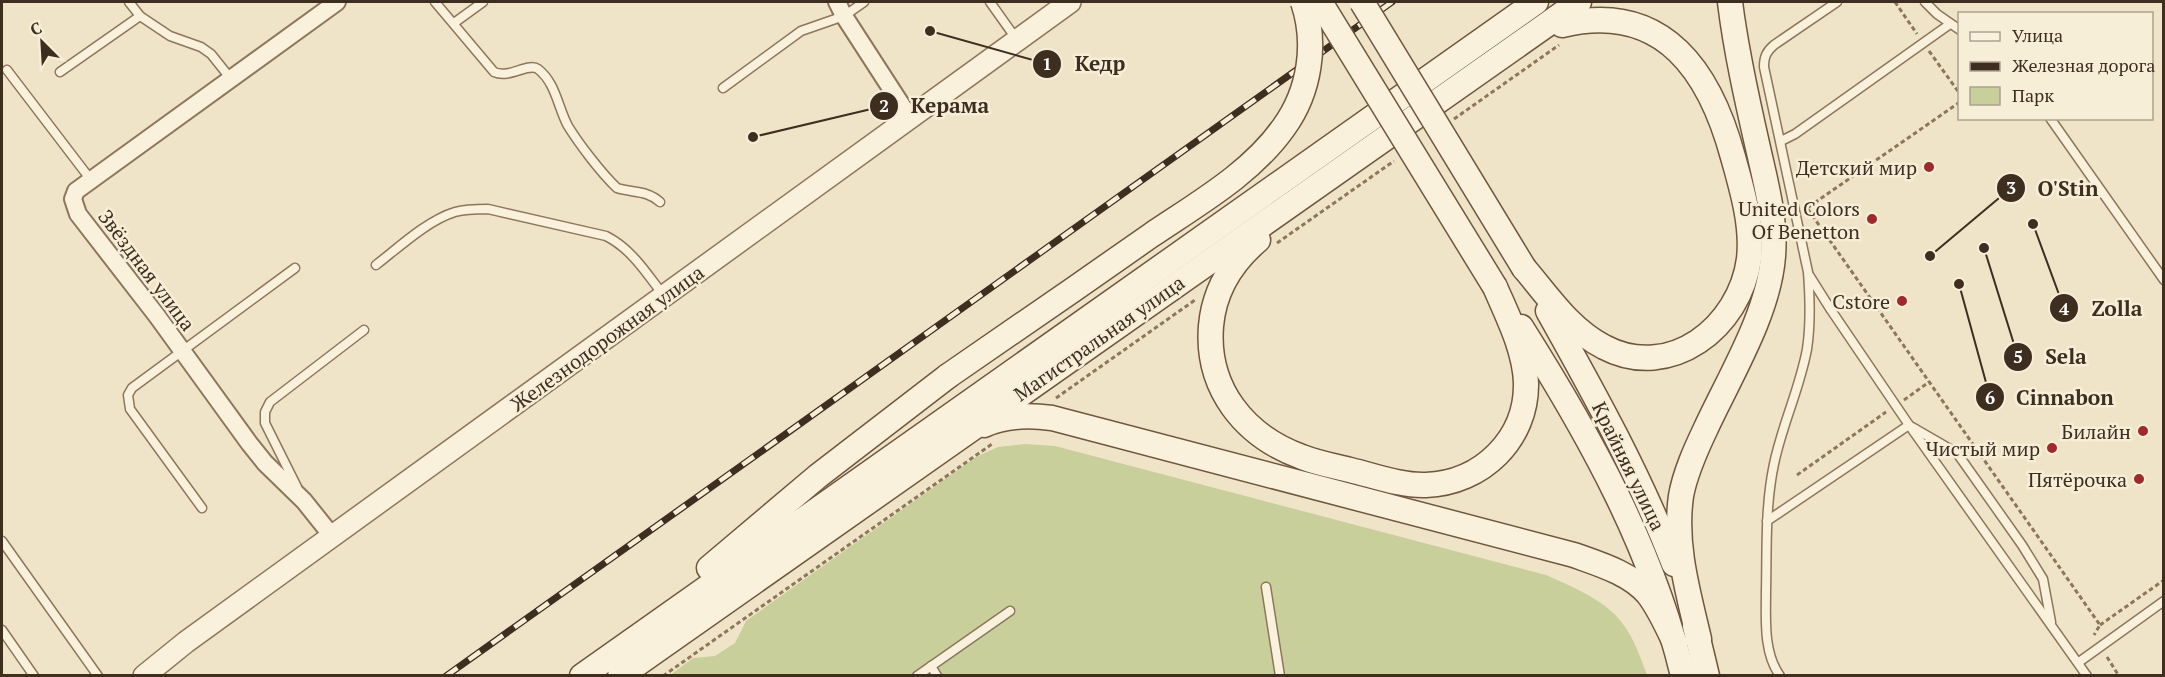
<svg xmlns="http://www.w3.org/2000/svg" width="2165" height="677" font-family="'PT Serif',serif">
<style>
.green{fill:#c9cf9b}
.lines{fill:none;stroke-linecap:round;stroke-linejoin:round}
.service-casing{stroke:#8d765c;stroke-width:11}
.minor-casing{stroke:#8d765c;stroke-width:20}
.tertiary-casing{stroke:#8d765c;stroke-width:24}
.secondary-casing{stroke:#6f573f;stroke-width:27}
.path{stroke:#8d765c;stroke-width:3;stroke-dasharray:4.5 3;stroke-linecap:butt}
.service{stroke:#faf1dc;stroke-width:8}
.minor{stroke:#faf1dc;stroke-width:16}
.tertiary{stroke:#faf1dc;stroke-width:21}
.secondary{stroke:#faf1dc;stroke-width:24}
.rail-casing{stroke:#3d2e20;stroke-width:7}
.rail{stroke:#f7eed8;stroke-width:4.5;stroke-dasharray:14;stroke-linecap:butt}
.secondary-bridge-casing{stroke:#6f573f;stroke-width:27;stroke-linecap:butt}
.secondary-bridge{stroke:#faf1dc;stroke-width:24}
.poi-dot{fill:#9e2a2b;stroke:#f7eed8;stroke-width:2}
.labels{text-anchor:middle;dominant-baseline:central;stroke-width:5;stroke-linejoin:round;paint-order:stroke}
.poi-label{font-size:20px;fill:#3d2e20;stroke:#f7eed8;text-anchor:end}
.street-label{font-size:20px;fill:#3d2e20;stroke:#f7eed8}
.leader{fill:none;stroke:#3d2e20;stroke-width:2}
.callout-dot{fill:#3d2e20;stroke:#f7eed8;stroke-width:2}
.mark-label{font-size:18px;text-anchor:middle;font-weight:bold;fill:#fff}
.callout-label{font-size:21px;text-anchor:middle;font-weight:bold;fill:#3d2e20;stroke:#f7eed8;stroke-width:5;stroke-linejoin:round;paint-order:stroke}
</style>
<rect width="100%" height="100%" fill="#f0e4c8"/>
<path class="green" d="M 1025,444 L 1055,446 L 1546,575 C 1568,585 1593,595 1611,611 C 1630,627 1639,653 1647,675 L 669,676 L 693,658 L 715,656 L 735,643 L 746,621 L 976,457 L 998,447 Z"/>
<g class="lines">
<defs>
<g id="service">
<path d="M 435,2 L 494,72 C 510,79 528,62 538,69 C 556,83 558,108 568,126 C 579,144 602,174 617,188 C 633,193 647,190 660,202"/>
<path d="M 990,2 L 1017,40"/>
<path d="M 1925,2 L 1937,14 L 1960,30"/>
<path d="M 140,16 L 170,36 L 201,47 L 211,54 L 231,79"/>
<path d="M 454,23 L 483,2"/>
<path d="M 7,70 L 91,180"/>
<path d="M 60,72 L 140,16 L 129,2"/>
<path d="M 723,88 L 801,31 L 844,16 L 864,2"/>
<path d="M 2050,118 L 2164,280"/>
<path d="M 1781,141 L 1795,134 L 1950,24"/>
<path d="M 376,265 C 398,248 428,220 455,212 C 466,209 477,209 488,209 L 606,236 C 632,249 647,274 664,296"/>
<path d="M 1809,275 L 1831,310 L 1909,425 L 2087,676"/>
<path d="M 1912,427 L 1957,453 L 2022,545 L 2043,579 L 2051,622"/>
<path d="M 297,487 L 265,423 L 265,412 L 270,402 L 364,330"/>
<path d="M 202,508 L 130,409 L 128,395 L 132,388 L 295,268"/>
<path d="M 1767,521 L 1909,425"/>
<path d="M 2,541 L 98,676"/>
<path d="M 1266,587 L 1280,676"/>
<path d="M 2,630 L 34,676"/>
<path d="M 2079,662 L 2164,601"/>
<path d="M 931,666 L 937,676"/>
<path d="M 917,676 L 1010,611"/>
<path d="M 1780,676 C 1763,652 1766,619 1766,591 C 1767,549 1765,506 1774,464 C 1782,425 1800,388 1807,349 C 1811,323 1810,298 1808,272 L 1764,67 C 1764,56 1767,51 1774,45 L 1837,2"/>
</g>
<g id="minor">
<path d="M 837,2 L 844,16 L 910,118"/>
<path d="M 332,536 L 304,501 L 265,463 L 249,443 L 157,316 L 78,214 L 73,199 L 76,191 L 337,2"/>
</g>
<path id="tertiary" d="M 144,676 L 186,642 L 1070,2"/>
<g id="secondary">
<path d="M 1258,240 C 1232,262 1214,291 1211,326 C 1206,388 1244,436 1302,457 C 1317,463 1334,466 1350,470 C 1375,476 1401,486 1426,485 C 1482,483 1527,439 1526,383 C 1525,350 1508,317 1495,287"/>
<path d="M 1524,268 C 1548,296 1570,330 1604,347 C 1670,382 1740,327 1749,259 C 1753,226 1742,189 1733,157 C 1711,76 1666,0 1562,25"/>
<path d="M 1548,311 C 1594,393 1640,476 1674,564"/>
<path d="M 1521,327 C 1590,436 1653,549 1683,676"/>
<path d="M 984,425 C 1005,415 1029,415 1052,418 L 1574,555 C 1599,564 1630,573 1648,594 C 1659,608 1667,626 1675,643"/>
<path d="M 709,568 L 818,476 L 948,376"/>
<path d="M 1695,626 L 1707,676"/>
<path d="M 1699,639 C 1688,592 1674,545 1681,496 C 1685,473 1696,449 1706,428 C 1730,376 1769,313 1773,256 C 1776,219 1766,184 1758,148 C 1747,100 1736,51 1730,2"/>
<path d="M 582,676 L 1536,2"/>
<path d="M 620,676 L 1579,2"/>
</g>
</defs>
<use href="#service" class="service-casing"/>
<use href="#minor" class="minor-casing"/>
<use href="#tertiary" class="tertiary-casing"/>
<use href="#secondary" class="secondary-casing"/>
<g class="path">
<path d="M 1895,2 L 1917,34"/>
<path d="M 1929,51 L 1960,94"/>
<path d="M 1960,102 L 1807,208 L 2100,625 L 2094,635"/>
<path d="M 1454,119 L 1559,45"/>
<path d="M 1277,243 L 1394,161"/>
<path d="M 1056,398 L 1195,300"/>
<path d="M 1904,400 L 1929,382"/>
<path d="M 1797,475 L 1886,412"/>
<path d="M 2100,625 L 2164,580"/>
<path d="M 2107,657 L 2119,676"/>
<path d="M 663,676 L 992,444"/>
</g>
<use href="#service" class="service"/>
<use href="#minor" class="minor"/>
<use href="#tertiary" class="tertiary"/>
<use href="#secondary" class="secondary"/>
<defs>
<path id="rail" d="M 446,676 L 1392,2"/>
</defs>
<use href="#rail" class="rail-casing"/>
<use href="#rail" class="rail"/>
<defs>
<g id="secondary-bridge">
<path d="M 1320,2 L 1495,287"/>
<path d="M 1362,2 L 1524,268"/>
<path d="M 948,376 C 1015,330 1083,283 1150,236 C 1197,204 1251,174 1284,127 C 1310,91 1317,43 1303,2"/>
</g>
</defs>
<use href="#secondary-bridge" class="secondary-bridge-casing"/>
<use href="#secondary-bridge" class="secondary-bridge"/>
</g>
<g class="poi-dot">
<circle cx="1929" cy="167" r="6"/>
<circle cx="1872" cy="219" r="6"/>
<circle cx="1902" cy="301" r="6"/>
<circle cx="2143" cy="431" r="6"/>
<circle cx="2052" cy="448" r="6"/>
<circle cx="2139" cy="479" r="6"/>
</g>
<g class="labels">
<g class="poi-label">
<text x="1917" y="167">Детский мир</text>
<text x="1860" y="208">United Colors<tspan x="1860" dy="23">Of Benetton</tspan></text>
<text x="1890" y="301">Cstore</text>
<text x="2131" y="431">Билайн</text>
<text x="2040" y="448">Чистый мир</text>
<text x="2127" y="479">Пятёрочка</text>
</g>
<g class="street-label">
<text transform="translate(147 270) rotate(53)">Звёздная улица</text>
<text transform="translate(607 338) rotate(-36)">Железнодорожная улица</text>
<text transform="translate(1099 338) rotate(-35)">Магистральная улица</text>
<text transform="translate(1629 466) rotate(64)">Крайняя улица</text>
</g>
</g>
<path class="leader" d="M930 31L1047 64M753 137L884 106M1930 256L2011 188M2033 224L2064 308M1984 248L2018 357M1959 284L1990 397"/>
<g class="callout-dot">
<circle cx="930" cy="31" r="6"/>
<circle cx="753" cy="137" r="6"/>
<circle cx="1930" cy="256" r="6"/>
<circle cx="2033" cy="224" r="6"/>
<circle cx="1984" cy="248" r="6"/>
<circle cx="1959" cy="284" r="6"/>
<circle cx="1047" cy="64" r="15"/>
<circle cx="884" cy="106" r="15"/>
<circle cx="2011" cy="188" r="15"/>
<circle cx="2064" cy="308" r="15"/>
<circle cx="2018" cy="357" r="15"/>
<circle cx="1990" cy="397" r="15"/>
</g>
<g class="mark-label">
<text x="1047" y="70">1</text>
<text x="884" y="112">2</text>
<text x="2011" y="194">3</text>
<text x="2064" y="315">4</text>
<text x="2018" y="363">5</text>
<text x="1990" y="404">6</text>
</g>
<g class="callout-label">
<text x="1100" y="71">Кедр</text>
<text x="950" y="113">Керама</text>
<text x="2068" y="196">O'Stin</text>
<text x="2117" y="316">Zolla</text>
<text x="2066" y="364">Sela</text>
<text x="2065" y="405">Cinnabon</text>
</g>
<rect width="2165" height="677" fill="none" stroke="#3d2e20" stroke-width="6"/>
<rect x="1958" y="12" width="195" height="108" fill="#f7eed8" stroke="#ada18e" stroke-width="1.5"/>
<rect x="1970" y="32" width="30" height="9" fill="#faf1dc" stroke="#ada18e" stroke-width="1.5"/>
<text x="2012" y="42" font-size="18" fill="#3d2e20">Улица</text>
<rect x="1970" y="62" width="30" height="9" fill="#3d2e20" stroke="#ada18e" stroke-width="1.5"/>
<text x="2012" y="72" font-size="18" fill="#3d2e20">Железная дорога</text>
<rect x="1970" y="87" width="30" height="18" fill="#c9cf9b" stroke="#ada18e" stroke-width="1.5"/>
<text x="2012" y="102" font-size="18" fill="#3d2e20">Парк</text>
<g transform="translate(42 42) rotate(336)" stroke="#f7eed8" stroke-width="4.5" paint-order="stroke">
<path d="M0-4.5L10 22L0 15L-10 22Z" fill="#3d2e20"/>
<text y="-9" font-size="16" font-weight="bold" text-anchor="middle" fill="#3d2e20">С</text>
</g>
</svg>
